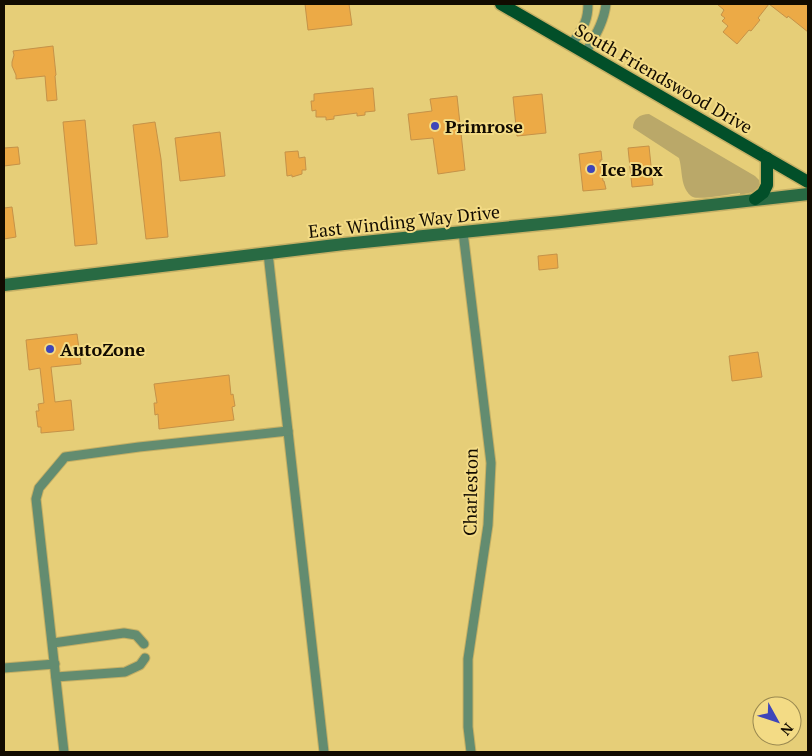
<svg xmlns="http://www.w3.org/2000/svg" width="812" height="756" font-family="'PT Serif',serif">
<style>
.green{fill:#baa869}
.building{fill:#ecaa46;stroke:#c59248}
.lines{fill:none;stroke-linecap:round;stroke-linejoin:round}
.street-casing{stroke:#c4af65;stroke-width:11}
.secondary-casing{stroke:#c4af65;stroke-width:15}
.primary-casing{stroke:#c4af65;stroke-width:15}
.street{stroke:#638c70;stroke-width:9}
.secondary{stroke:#286a43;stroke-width:12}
.primary{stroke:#024f29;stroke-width:12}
.poi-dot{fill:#3e45b9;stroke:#f3db85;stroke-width:2}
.labels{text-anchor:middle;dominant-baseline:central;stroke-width:4;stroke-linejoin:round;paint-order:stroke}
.street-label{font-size:18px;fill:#120b00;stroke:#f3db85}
.poi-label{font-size:18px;font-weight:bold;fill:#120b00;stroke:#f3db85;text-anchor:start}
</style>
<rect width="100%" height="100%" fill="#e6ce78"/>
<path class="green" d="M 649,114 L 755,176 L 759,180 L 760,186 L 753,192 L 740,195 L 740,193 C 730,194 701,200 693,197 C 690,196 687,192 685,188 C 681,179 682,168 679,158 L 633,128 C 633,119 640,114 649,114 Z"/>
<g class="building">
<path d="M 305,4 L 349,4 L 352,25 L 308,30 Z"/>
<path d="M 717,4 L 808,4 L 808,32 L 788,16 L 787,18 L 769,4 L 758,18 L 760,20 L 751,31 L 749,30 L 737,44 L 723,32 L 728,26 L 722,21 L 725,18 L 721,15 L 724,10 Z"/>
<path d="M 53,46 L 56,75 L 55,76 L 57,100 L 47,101 L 45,76 L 16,79 L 16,75 L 12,66 L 12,62 L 14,55 L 13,51 Z"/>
<path d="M 373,88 L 375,111 L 365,112 L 365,115 L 357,116 L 357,113 L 334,116 L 334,119 L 326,120 L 326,117 L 316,117 L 316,110 L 312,111 L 311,101 L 314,101 L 314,94 Z"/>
<path d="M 542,94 L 546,133 L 517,136 L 513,97 Z"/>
<path d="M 457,96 L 465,170 L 438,174 L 433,138 L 411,140 L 408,114 L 432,111 L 430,99 Z"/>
<path d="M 85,120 L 97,244 L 75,246 L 63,122 Z"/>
<path d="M 155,122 L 161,159 L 168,237 L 146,239 L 133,125 Z"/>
<path d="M 220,132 L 225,176 L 180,181 L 175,138 Z"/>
<path d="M 649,146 L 653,185 L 632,187 L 628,148 Z"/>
<path d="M 18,147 L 20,164 L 4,166 L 4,148 Z"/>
<path d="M 298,151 L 299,158 L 305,157 L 306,170 L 302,170 L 302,174 L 292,177 L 292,175 L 287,176 L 285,152 Z"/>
<path d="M 601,151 L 602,160 L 600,160 L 603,181 L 604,181 L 606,189 L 583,191 L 579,154 Z"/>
<path d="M 12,207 L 16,237 L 4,239 L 4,208 Z"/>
<path d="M 557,254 L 558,268 L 539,270 L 538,256 Z"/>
<path d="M 77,334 L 81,364 L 51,367 L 55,402 L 71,400 L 74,430 L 41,433 L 41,427 L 38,427 L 36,411 L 39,411 L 38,404 L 44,403 L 40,368 L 29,370 L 26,340 Z"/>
<path d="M 758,352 L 762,377 L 732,381 L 729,356 Z"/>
<path d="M 229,375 L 231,395 L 233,394 L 235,406 L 232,407 L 234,420 L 159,429 L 158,414 L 155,415 L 154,403 L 157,403 L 154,384 Z"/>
</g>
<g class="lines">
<defs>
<g id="street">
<path d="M 572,44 C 582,28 588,23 588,4"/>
<path d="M 586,52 C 595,36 604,22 606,4"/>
<path d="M 463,232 L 491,463 L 488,525 L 468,659 L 468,727 L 471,752"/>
<path d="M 268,253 L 324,752"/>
<path d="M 53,643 L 124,633 L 136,635 L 144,644"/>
<path d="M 4,668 L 55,664"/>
<path d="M 56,677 L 125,672 L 140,665 L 145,658"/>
<path d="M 64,752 L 36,499 L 39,488 L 65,457 L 139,447 L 288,431"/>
</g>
<path id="secondary" d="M 4,285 L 344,244 L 561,222 L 808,194"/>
<g id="primary">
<path d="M 501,4 L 808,182"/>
<path d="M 755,199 L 763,193 L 767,185 L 767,158"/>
</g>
</defs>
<use href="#street" class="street-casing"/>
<use href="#secondary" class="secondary-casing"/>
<use href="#primary" class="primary-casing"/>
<use href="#street" class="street"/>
<use href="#secondary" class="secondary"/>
<use href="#primary" class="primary"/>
</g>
<g class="poi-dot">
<circle cx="435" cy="126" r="5"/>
<circle cx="591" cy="169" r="5"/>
<circle cx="50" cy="349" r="5"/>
</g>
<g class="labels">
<g class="street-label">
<text transform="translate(664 78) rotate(30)">South Friendswood Drive</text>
<text transform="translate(404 221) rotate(-6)">East Winding Way Drive</text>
<text transform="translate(470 492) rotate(-89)">Charleston</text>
</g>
<g class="poi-label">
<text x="445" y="126">Primrose</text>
<text x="601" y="169">Ice Box</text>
<text x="60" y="349">AutoZone</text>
</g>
</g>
<rect width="812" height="756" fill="none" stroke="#120b00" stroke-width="10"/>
<g transform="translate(777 721) rotate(130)"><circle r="24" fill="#f3db85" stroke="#998850"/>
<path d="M0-4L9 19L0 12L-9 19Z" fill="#3e45b9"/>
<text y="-8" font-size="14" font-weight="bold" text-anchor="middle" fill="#120b00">N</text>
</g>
</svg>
